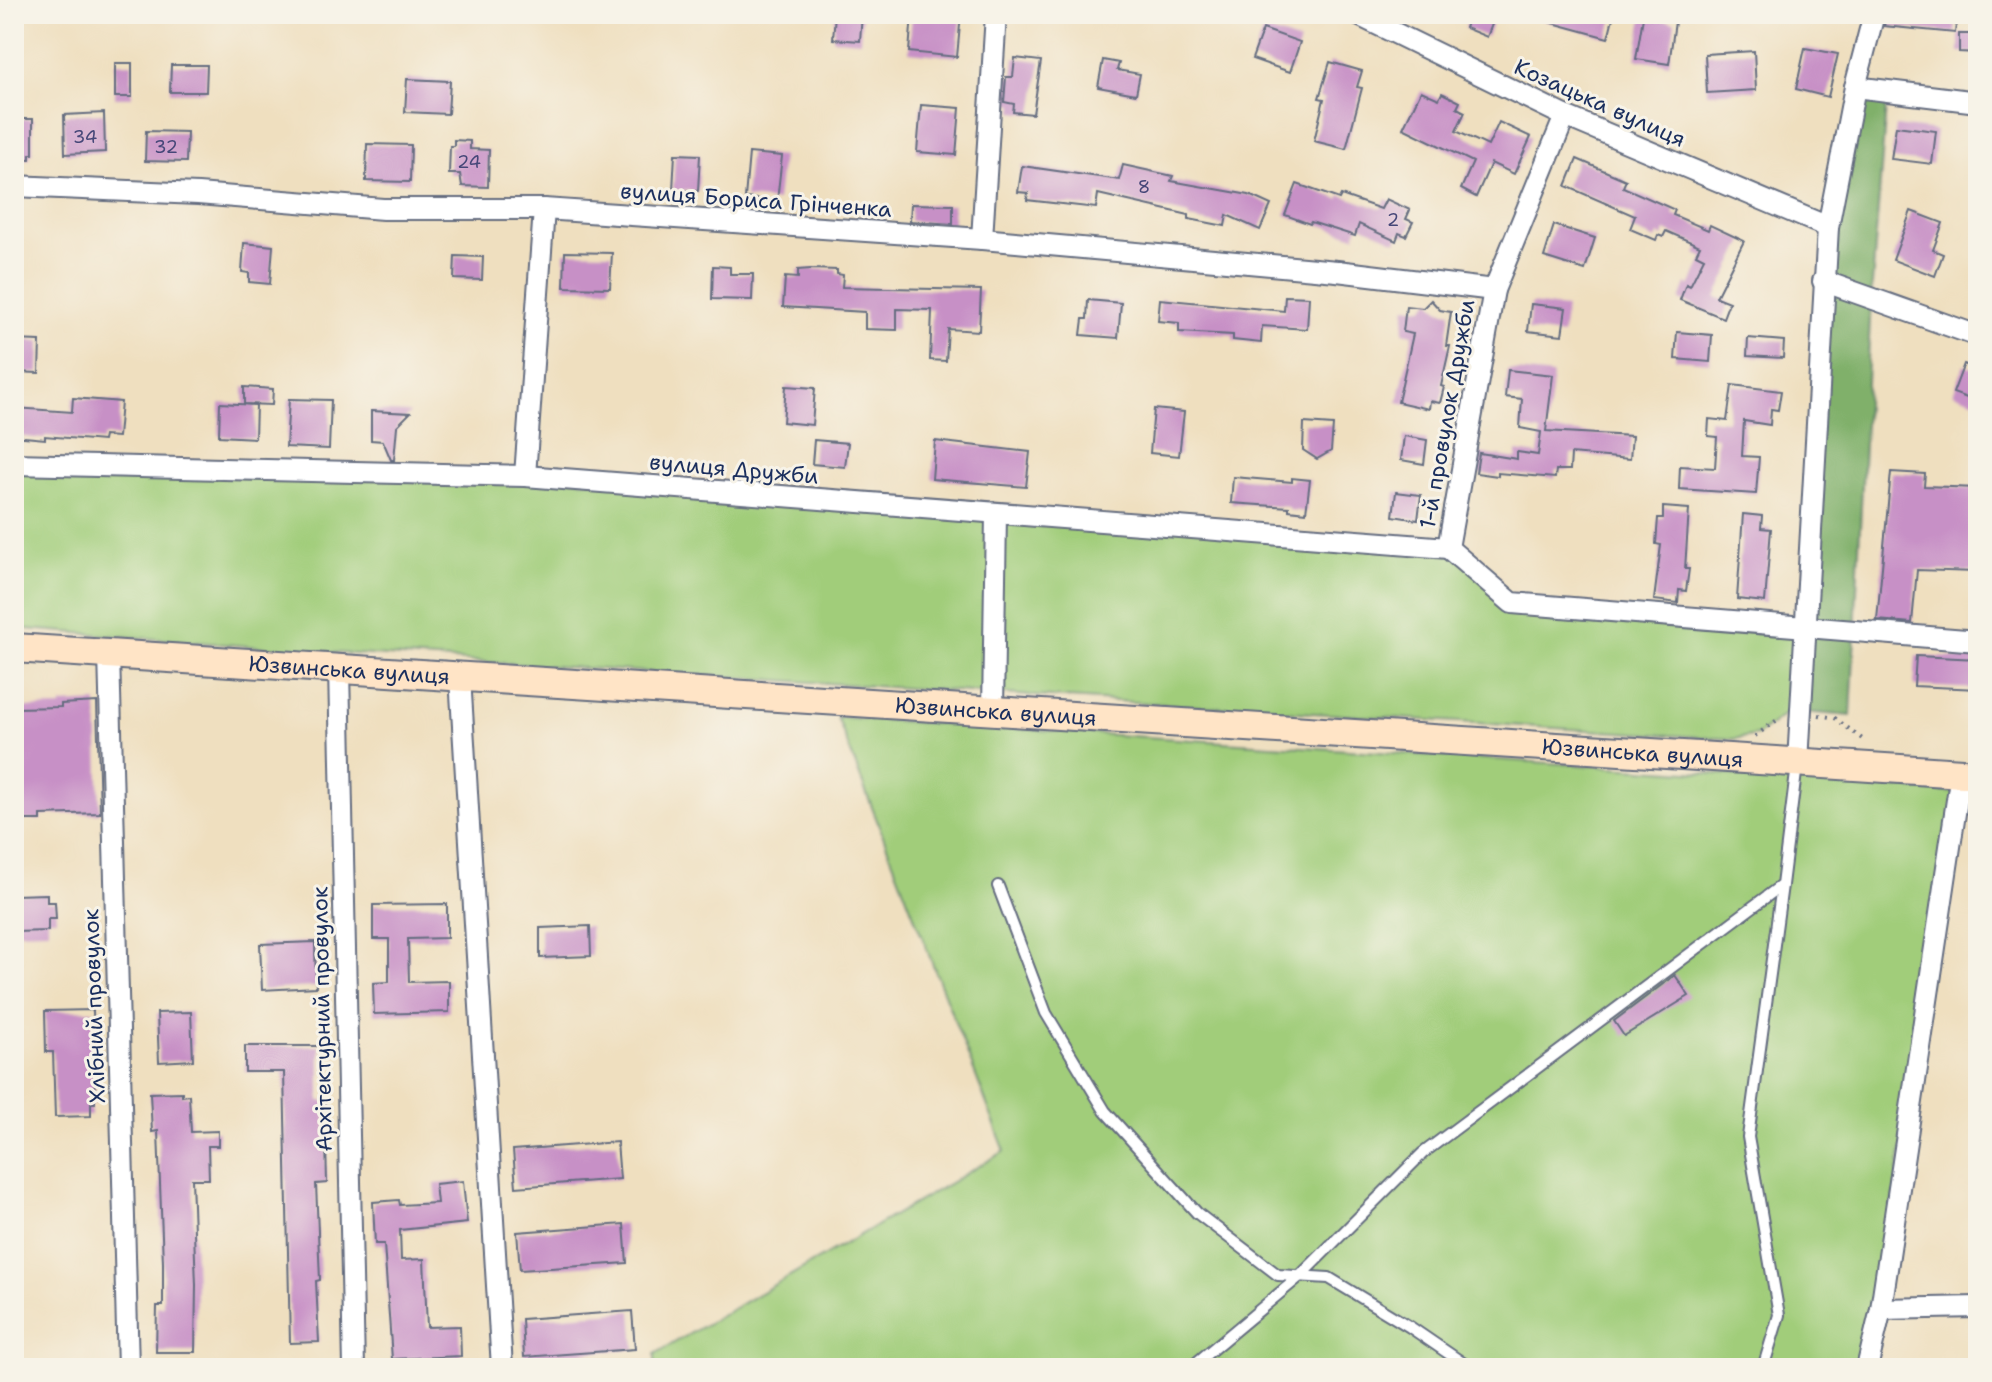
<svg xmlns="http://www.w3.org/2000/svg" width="1992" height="1382" font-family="'Shantell Sans',sans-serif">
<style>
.green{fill:#a1cd7a;stroke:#5e7e6c;stroke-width:2}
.forest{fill:#80b06a;stroke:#4e7064;stroke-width:2}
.building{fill:#c790c6}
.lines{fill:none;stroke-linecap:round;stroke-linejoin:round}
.lane-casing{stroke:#656d80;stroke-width:14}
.street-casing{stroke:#656d80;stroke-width:24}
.secondary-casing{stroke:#656d80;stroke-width:32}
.path{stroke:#656d80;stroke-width:4;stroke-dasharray:2 6;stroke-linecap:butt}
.lane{stroke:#fff;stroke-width:10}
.street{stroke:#fff;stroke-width:20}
.secondary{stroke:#ffe4c6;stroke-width:28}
.labels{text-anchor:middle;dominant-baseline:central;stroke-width:6;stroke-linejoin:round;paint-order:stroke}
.number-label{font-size:18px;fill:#464778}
.street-label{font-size:22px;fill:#1b2f5e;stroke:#f7f3e8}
</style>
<rect width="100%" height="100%" fill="#f7f3e8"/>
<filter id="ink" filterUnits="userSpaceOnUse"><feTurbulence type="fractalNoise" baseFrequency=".0125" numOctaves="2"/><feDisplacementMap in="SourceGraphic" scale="16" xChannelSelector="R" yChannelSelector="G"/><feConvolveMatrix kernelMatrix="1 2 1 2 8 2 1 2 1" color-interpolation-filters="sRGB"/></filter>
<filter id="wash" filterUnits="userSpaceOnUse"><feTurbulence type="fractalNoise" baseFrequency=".006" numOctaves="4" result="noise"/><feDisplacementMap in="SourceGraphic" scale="32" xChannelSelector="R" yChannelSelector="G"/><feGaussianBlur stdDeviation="1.8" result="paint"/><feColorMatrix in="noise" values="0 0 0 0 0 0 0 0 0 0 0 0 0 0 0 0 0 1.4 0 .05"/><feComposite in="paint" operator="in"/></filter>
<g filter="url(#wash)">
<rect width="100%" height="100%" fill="#efdfbf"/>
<g class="green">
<path d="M 14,464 L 525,476 L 1448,548 L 1512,603 L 1805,627 L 1802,712 L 1786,713 L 1758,735 L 1733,739 L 339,653 L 14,628 Z"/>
<path d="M 837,717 L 1796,779 L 1958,793 L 1867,1368 L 655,1368 L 655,1354 L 1005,1151 Z"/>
</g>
<path class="forest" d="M 1855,87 L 1887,93 L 1871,298 L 1851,716 L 1802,712 L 1823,281 Z"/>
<g id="blocks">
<g class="building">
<path d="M 835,14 L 862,14 L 860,41 L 833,39 Z"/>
<path d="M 912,14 L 961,14 L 957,57 L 909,52 Z"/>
<path d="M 1470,14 L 1496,14 L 1487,37 L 1465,28 Z"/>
<path d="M 1539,14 L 1614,14 L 1608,38 L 1538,19 Z"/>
<path d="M 1887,14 L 1957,14 L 1955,33 L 1884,26 Z"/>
<path d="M 1643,17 L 1675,22 L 1669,64 L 1636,59 Z"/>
<path d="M 1263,29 L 1300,42 L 1290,72 L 1252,59 Z"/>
<path d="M 1959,34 L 1978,34 L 1978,53 L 1959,52 Z"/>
<path d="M 1805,48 L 1838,54 L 1828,97 L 1796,89 Z"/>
<path d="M 1754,51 L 1756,90 L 1707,93 L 1705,54 Z"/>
<path d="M 1015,58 L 1041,61 L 1033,114 L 1013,112 L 1014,104 L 1004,102 L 1006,77 L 1013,77 Z"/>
<path d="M 1103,60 L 1119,63 L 1117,70 L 1140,74 L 1136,94 L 1098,87 Z"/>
<path d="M 1330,62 L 1362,71 L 1357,87 L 1362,88 L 1346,149 L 1314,141 L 1324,99 L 1319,98 Z"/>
<rect x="115" y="63" width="17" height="34"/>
<path d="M 171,65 L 207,65 L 206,92 L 170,92 Z"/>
<path d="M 407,79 L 450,81 L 448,114 L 405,112 Z"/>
<path d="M 1421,91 L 1439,99 L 1442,93 L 1460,102 L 1457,108 L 1465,112 L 1456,131 L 1488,146 L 1499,122 L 1531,137 L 1514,174 L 1491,163 L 1476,197 L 1461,189 L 1473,162 L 1403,128 Z"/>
<path d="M 921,105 L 960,108 L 956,155 L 917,152 Z"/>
<path d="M 104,113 L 105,152 L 65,154 L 64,115 Z"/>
<path d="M 14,119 L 33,119 L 33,154 L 30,154 L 30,159 L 14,159 Z"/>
<path d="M 1896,126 L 1936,131 L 1932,164 L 1891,159 Z"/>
<path d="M 146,131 L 187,132 L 186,162 L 145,161 Z"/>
<path d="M 454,140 L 470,141 L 470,149 L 489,150 L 488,187 L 462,186 L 460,174 L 449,174 L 450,146 L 454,146 Z"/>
<path d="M 367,144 L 411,145 L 410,182 L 366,181 Z"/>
<path d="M 749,153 L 782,156 L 777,201 L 745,198 Z"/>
<path d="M 675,154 L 700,155 L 698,191 L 673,190 Z"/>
<path d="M 1577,159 L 1626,180 L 1623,187 L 1675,210 L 1673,215 L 1708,230 L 1710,225 L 1744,241 L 1716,297 L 1729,302 L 1723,318 L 1680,300 L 1686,284 L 1690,286 L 1704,258 L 1696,254 L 1700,246 L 1666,231 L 1663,237 L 1658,235 L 1656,240 L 1630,229 L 1635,216 L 1566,186 Z"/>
<path d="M 1123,165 L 1173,176 L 1171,181 L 1249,195 L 1271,205 L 1260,230 L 1227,215 L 1225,226 L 1189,219 L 1189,215 L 1098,194 L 1096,208 L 1027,200 L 1028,193 L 1018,192 L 1022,166 L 1119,180 Z"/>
<path d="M 1297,184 L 1339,199 L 1341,195 L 1381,209 L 1386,199 L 1410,210 L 1406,219 L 1413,222 L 1406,236 L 1399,233 L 1396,241 L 1359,224 L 1355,236 L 1311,222 L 1310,224 L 1285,215 Z"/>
<path d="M 911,204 L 953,205 L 953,224 L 910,221 Z"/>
<path d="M 1911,211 L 1943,223 L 1933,250 L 1943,254 L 1935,276 L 1893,260 Z"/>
<path d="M 1554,225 L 1595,238 L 1585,270 L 1544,257 Z"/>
<path d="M 244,243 L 273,246 L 270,284 L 249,282 L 249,273 L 242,272 Z"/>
<path d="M 565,252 L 612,253 L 610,288 L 564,287 Z"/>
<path d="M 455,256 L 483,257 L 482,280 L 454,279 Z"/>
<path d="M 713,266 L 730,267 L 730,274 L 753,274 L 752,300 L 712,299 Z"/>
<path d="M 811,269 L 837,270 L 837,274 L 843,275 L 842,287 L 981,290 L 979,331 L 948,329 L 946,361 L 930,360 L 932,310 L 897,309 L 897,330 L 865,329 L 865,312 L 783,307 L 785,277 L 798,278 L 798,270 Z"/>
<path d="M 1285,296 L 1309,297 L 1307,329 L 1262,326 L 1261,343 L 1233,340 L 1233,335 L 1179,332 L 1179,323 L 1158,321 L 1160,299 L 1284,311 Z"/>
<path d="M 1088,300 L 1121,303 L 1118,338 L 1081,335 L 1083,319 L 1087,319 Z"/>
<path d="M 1431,300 L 1440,310 L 1451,312 L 1446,346 L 1450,346 L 1441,386 L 1444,387 L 1440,403 L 1430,401 L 1429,409 L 1398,402 L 1413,334 L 1403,332 L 1406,306 L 1423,308 Z"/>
<path d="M 1531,304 L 1566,308 L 1562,335 L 1528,331 Z"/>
<path d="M 1677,332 L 1712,335 L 1710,362 L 1675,359 Z"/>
<path d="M 1748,338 L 1784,341 L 1783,358 L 1747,356 Z"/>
<path d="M 14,340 L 40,341 L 39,373 L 14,372 Z"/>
<path d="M 1964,364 L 1978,370 L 1978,402 L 1953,393 Z"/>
<path d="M 1508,370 L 1553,375 L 1546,431 L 1632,436 L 1630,459 L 1571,454 L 1570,470 L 1556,470 L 1555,478 L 1498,473 L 1498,476 L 1476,473 L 1479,453 L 1517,459 L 1517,452 L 1538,455 L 1541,432 L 1520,428 L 1522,399 L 1505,397 Z"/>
<path d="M 1732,385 L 1781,391 L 1778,410 L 1771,409 L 1770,425 L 1744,421 L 1742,456 L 1759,457 L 1756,494 L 1679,489 L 1680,466 L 1715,468 L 1717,437 L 1708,436 L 1709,419 L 1727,421 Z"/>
<path d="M 786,386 L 815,388 L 812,425 L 783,422 Z"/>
<path d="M 244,387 L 273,389 L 272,405 L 244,404 Z"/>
<path d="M 73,398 L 121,402 L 118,437 L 104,436 L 103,441 L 45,436 L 45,439 L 14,436 L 15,408 L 72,412 Z"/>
<path d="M 289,399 L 331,400 L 329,449 L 286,447 Z"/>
<path d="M 220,403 L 256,405 L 255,438 L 219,436 Z"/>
<path d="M 1154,409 L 1184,412 L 1179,456 L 1150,453 Z"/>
<path d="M 371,411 L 410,413 L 397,426 L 394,460 L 391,460 L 383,441 L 371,440 Z"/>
<path d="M 1304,423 L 1333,425 L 1331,451 L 1317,459 L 1303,450 Z"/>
<path d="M 1404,436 L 1427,440 L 1424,464 L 1401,460 Z"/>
<path d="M 814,440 L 848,443 L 845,467 L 812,464 Z"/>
<path d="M 935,441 L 1030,452 L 1026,487 L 932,479 Z"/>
<path d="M 1891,472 L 1925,474 L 1924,486 L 1978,488 L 1976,572 L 1917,570 L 1912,623 L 1877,620 Z"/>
<path d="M 1233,477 L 1292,482 L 1292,478 L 1310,480 L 1306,512 L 1289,510 L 1289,507 L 1231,503 Z"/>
<path d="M 1396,492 L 1421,495 L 1418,520 L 1393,516 Z"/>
<path d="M 1663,507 L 1689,509 L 1685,569 L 1689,569 L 1686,591 L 1679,590 L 1678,603 L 1654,600 L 1661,545 L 1656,544 L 1658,518 L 1663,518 Z"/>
<path d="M 1743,514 L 1762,516 L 1761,528 L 1771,529 L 1765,602 L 1737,599 Z"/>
<path d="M 1916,656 L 1978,659 L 1978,689 L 1914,686 Z"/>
<path d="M 97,702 L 100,813 L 41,815 L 41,820 L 14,820 L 14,708 L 61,707 L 61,704 Z"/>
<path d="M 47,894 L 47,902 L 55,902 L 56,919 L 48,919 L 48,931 L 14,932 L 14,895 Z"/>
<path d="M 447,904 L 447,938 L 408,939 L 409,982 L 449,981 L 449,1012 L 374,1014 L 373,983 L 389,982 L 389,939 L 373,939 L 373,905 Z"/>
<path d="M 590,926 L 591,956 L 540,958 L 540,928 Z"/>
<path d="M 315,942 L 316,987 L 262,990 L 260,944 Z"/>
<path d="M 1675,975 L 1689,996 L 1624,1036 L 1614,1021 Z"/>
<path d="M 93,1010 L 95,1103 L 91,1103 L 91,1116 L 55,1117 L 53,1052 L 46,1052 L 45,1011 Z"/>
<path d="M 191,1012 L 193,1060 L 159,1062 L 157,1013 Z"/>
<path d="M 245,1046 L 320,1046 L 320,1101 L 325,1101 L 327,1183 L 316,1184 L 320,1280 L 316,1281 L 319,1342 L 290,1343 L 284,1072 L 245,1072 Z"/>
<path d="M 182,1092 L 182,1096 L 189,1095 L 191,1132 L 218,1131 L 218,1146 L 208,1146 L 209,1179 L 192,1179 L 196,1285 L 195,1352 L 156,1352 L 157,1306 L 163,1306 L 163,1263 L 158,1131 L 152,1132 L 150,1093 Z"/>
<path d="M 617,1142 L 620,1179 L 516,1187 L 513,1150 Z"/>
<path d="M 463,1181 L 467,1223 L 400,1230 L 401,1260 L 424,1259 L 427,1327 L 460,1326 L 461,1356 L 392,1359 L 384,1244 L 375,1244 L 373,1202 L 399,1200 L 400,1205 L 437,1203 L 435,1184 Z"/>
<path d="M 624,1224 L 627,1263 L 520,1270 L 517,1232 Z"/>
<path d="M 632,1311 L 635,1349 L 524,1357 L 522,1319 Z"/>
</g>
</g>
</g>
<g filter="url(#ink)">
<use href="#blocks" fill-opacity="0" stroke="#656d80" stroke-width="2"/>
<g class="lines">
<defs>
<g id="lane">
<path d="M 998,886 L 1046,1013 L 1105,1111 L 1197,1213 L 1278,1275 L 1329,1278 L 1410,1327 L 1470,1368"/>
<path d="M 1190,1368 L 1299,1277 L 1423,1153 L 1782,885 L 1797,765"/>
<path d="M 1763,1368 L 1779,1315 L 1748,1137 L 1782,885"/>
</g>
<g id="street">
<path d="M 1356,14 L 1565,116 L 1828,227"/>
<path d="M 1855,87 L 1978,102"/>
<path d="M 1565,116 L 1494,290 L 1448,548 L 1512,603 L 1978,641"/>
<path d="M 14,186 L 198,194 L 383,209 L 544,209 L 982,239 L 1337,271 L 1494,290"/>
<path d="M 982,239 L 996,14"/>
<path d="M 1823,281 L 1978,336"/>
<path d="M 14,464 L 525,476 L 1448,548"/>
<path d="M 525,476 L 544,209"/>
<path d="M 109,654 L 128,1368"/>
<path d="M 339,669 L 354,1368"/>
<path d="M 460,677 L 502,1368"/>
<path d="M 993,710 L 996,514"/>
<path d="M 1798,763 L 1828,227 L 1855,87 L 1874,14"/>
<path d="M 1881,1309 L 1978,1307"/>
<path d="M 1867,1368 L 1881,1309 L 1961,773"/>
</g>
<g id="secondary">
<path id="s1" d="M 14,648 L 1978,774"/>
</g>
</defs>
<use href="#lane" class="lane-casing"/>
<use href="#street" class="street-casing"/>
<use href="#secondary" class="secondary-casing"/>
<g class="path">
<path d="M 1819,715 L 1835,718 L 1866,742"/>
<path d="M 1755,736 L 1780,718"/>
</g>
<use href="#lane" class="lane"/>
<use href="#street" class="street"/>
<use href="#secondary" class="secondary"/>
</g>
</g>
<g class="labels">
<g class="number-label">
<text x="85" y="137">34</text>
<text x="166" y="147">32</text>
<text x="469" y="162">24</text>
<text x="1144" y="187">8</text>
<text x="1393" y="220">2</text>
</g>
<g class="street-label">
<text transform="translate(1600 103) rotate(24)">Козацька вулиця</text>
<text transform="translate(756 200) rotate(4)">вулиця Бориса Грінченка</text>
<text transform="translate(1447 414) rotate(-80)">1-й провулок Дружби</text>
<text transform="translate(734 469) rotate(5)">вулиця Дружби</text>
<text stroke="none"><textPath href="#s1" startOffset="336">Юзвинська вулиця</textPath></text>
<text stroke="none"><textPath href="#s1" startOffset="984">Юзвинська вулиця</textPath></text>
<text stroke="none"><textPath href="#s1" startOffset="1632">Юзвинська вулиця</textPath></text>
<text transform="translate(94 1006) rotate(-92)">Хлібний провулок</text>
<text transform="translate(322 1019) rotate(-91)">Архітектурний провулок</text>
</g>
</g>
<rect width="1992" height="1382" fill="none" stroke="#f7f3e8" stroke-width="48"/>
</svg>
